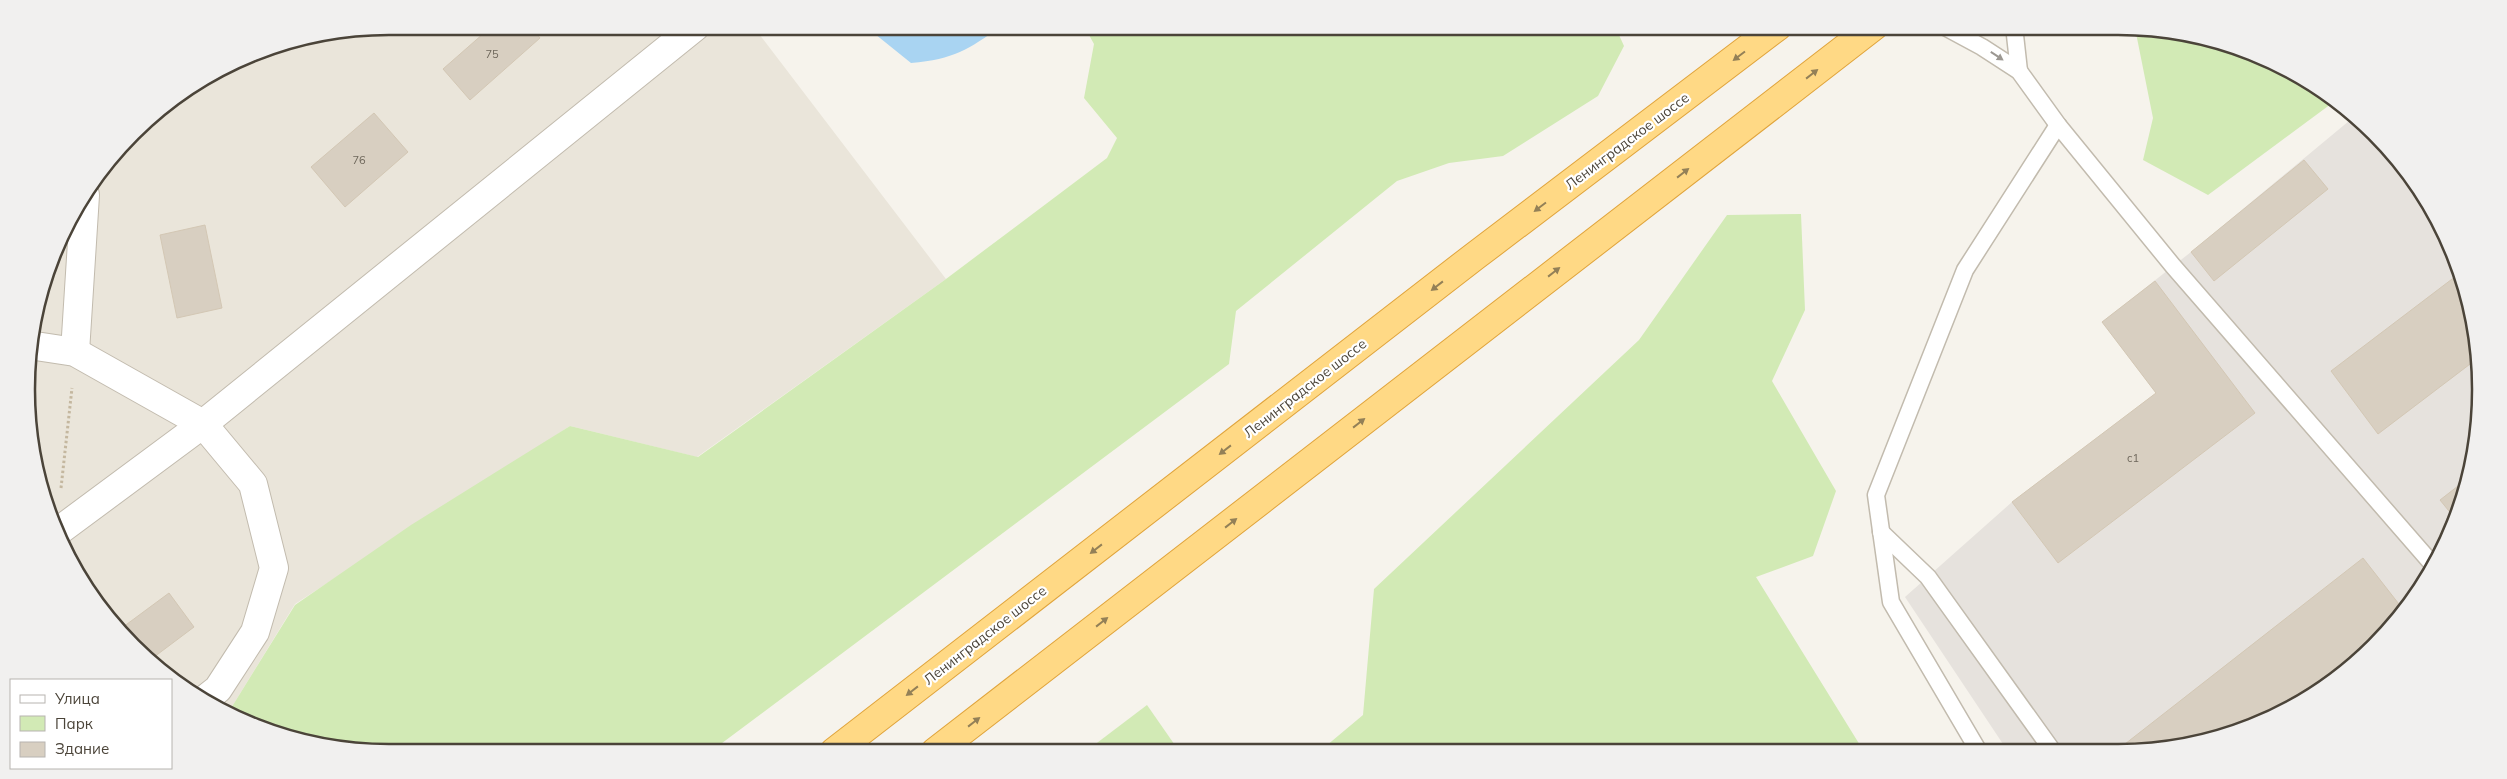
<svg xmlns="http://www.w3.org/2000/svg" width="2507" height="779" font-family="Mulish,sans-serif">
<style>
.residential{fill:#eae5da}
.industrial{fill:#e6e2dd}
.green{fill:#d2eab5}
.water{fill:#a9d4f2}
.building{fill:#d8cfc1;stroke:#d3c7b4}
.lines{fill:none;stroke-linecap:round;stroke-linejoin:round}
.service-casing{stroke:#c2bbae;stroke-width:19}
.minor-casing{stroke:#c2bbae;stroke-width:30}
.trunk-casing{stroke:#e0a43c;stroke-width:30}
.path{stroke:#c4b79f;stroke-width:3;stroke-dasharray:2.5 2.5;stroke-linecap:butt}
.service{stroke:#fff;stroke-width:16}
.minor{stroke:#fff;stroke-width:28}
.trunk{stroke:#ffd985;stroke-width:28}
.oneway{fill:#938057}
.oneway2{fill:#9c9892}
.labels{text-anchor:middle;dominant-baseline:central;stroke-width:4.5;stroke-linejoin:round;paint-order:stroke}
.number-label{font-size:11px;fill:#6e675b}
.street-label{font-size:14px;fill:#4b4439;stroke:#fff}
.rim{fill:none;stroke:#4b4439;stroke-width:2.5}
</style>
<rect width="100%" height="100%" fill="#f6f3ec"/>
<path class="residential" d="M 390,26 L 753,26 L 946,279 L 697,457 L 570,426 L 295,604 L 228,713 L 187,691 L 132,646 L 88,592 L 39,483 L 27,413 L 29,342 L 64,229 L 101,169 L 150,117 L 251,54 L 319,33 Z"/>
<path class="industrial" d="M 2355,116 L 2375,133 L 2420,188 L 2453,251 L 2474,319 L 2481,390 L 2474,461 L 2432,571 L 2357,662 L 2278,715 L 2165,750 L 2007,750 L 1905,597 L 2012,502 L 2156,393 L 2102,322 L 2191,252 Z"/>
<g class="green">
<path d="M 1084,26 L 1615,26 L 1624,46 L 1598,96 L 1503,156 L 1449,163 L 1397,181 L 1236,311 L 1229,364 L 710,752 L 389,753 L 318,746 L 250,725 L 228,713 L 295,605 L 411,525 L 570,426 L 698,457 L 946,279 L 1107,158 L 1117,138 L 1084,98 L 1094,44 Z"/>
<path d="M 2135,28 C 2153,30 2172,30 2189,33 C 2241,45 2295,67 2335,101 L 2208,195 L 2143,160 L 2153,118 Z"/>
<path d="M 1801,214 L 1805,310 L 1772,381 L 1836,491 L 1813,556 L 1756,577 L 1863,750 L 1320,751 L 1363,715 L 1374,589 L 1639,340 L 1727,215 Z"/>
<path d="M 1147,705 L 1179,751 L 1085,752 Z"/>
</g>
<path class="water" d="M 871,26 L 1002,26 C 967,50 955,59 911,63 L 875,34 Z"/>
<g class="building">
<path d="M 492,26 L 530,26 L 540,38 L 470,100 L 443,69 Z"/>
<path d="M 374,113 L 408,152 L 345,207 L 311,167 Z"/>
<path d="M 2304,160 L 2328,189 L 2214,281 L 2191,252 Z"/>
<path d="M 205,225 L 222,308 L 177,318 L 160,235 Z"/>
<path d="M 2460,273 L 2474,319 L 2478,358 L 2378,434 L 2331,371 Z"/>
<path d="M 2155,281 L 2255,413 L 2058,563 L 2012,502 L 2156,393 L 2102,322 Z"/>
<path d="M 2467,479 L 2453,516 L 2440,500 Z"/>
<path d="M 2363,558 L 2402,608 L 2357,662 L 2278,715 L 2165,750 L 2129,750 L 2125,744 Z"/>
<path d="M 169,593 L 194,627 L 150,660 L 132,646 L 119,630 Z"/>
</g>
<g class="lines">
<defs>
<g id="service">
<path d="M 1943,26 L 1982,47 L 2019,71 L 2058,125 L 2173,266 L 2434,566"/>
<path d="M 2014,26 L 2019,71"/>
<path d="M 1881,532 L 1928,577 L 2052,750"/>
<path d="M 1978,750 L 1891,602 L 1876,495 L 1965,270 L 2058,125"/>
</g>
<g id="minor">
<path d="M 29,345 L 75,352 L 203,424 L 253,484 L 274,568 L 255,632 L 218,689 L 204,700"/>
<path d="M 75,352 L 85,195"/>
<path d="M 60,530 L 203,424 L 696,26"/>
</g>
<g id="trunk">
<path d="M 834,752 L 1475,256 L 1778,26"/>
<path d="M 935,752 L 1874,26"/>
</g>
</defs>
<use href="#service" class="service-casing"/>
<use href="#minor" class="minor-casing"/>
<use href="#trunk" class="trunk-casing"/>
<path class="path" d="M 61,488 L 72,388"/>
<use href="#service" class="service"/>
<use href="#minor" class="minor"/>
<use href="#trunk" class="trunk"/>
</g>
<defs><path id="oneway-solid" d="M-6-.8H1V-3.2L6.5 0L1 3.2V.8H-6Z" transform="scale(1.25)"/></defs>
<g class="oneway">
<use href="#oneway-solid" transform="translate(1739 56) rotate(143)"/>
<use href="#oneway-solid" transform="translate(1812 74) rotate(-38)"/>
<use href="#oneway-solid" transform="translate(1683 173) rotate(-38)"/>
<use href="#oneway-solid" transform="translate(1540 207) rotate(143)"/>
<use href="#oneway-solid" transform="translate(1554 272) rotate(-38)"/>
<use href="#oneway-solid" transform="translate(1437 286) rotate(142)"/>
<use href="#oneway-solid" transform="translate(1359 423) rotate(-38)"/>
<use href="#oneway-solid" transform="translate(1225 450) rotate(142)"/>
<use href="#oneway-solid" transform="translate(1231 523) rotate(-38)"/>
<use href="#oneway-solid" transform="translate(1096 549) rotate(142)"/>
<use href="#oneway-solid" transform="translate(1102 622) rotate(-38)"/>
<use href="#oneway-solid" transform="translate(912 691) rotate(142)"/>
<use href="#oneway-solid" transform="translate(974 722) rotate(-38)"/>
</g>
<use class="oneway2" href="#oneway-solid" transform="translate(1997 56) rotate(34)"/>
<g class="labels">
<g class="number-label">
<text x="492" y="54">75</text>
<text x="359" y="160">76</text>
<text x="2133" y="458">с1</text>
</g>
<g class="street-label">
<text transform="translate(1627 141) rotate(-37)">Ленинградское шоссе</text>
<text transform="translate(1305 388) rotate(-38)">Ленинградское шоссе</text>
<text transform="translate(985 635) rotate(-38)">Ленинградское шоссе</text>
</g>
</g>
<path d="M0 0H2507V779H0ZM389 35H2118A354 354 0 0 1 2472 389V390A354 354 0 0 1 2118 744H389A354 354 0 0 1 35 390V389A354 354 0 0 1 389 35Z" fill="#f1f0ef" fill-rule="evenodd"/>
<path class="rim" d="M389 35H2118A354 354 0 0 1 2472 389V390A354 354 0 0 1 2118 744H389A354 354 0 0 1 35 390V389A354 354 0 0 1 389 35Z"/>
<rect x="10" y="679" width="162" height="90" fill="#ffffff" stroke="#b7b4b0"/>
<rect x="20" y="695" width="25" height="8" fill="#ffffff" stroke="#b7b4b0"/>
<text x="55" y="704" font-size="15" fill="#4b4439">Улица</text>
<rect x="20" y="716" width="25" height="15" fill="#d2eab5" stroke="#b7b4b0"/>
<text x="55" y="729" font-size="15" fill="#4b4439">Парк</text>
<rect x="20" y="742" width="25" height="15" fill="#d8cfc1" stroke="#b7b4b0"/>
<text x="55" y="754" font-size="15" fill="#4b4439">Здание</text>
</svg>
